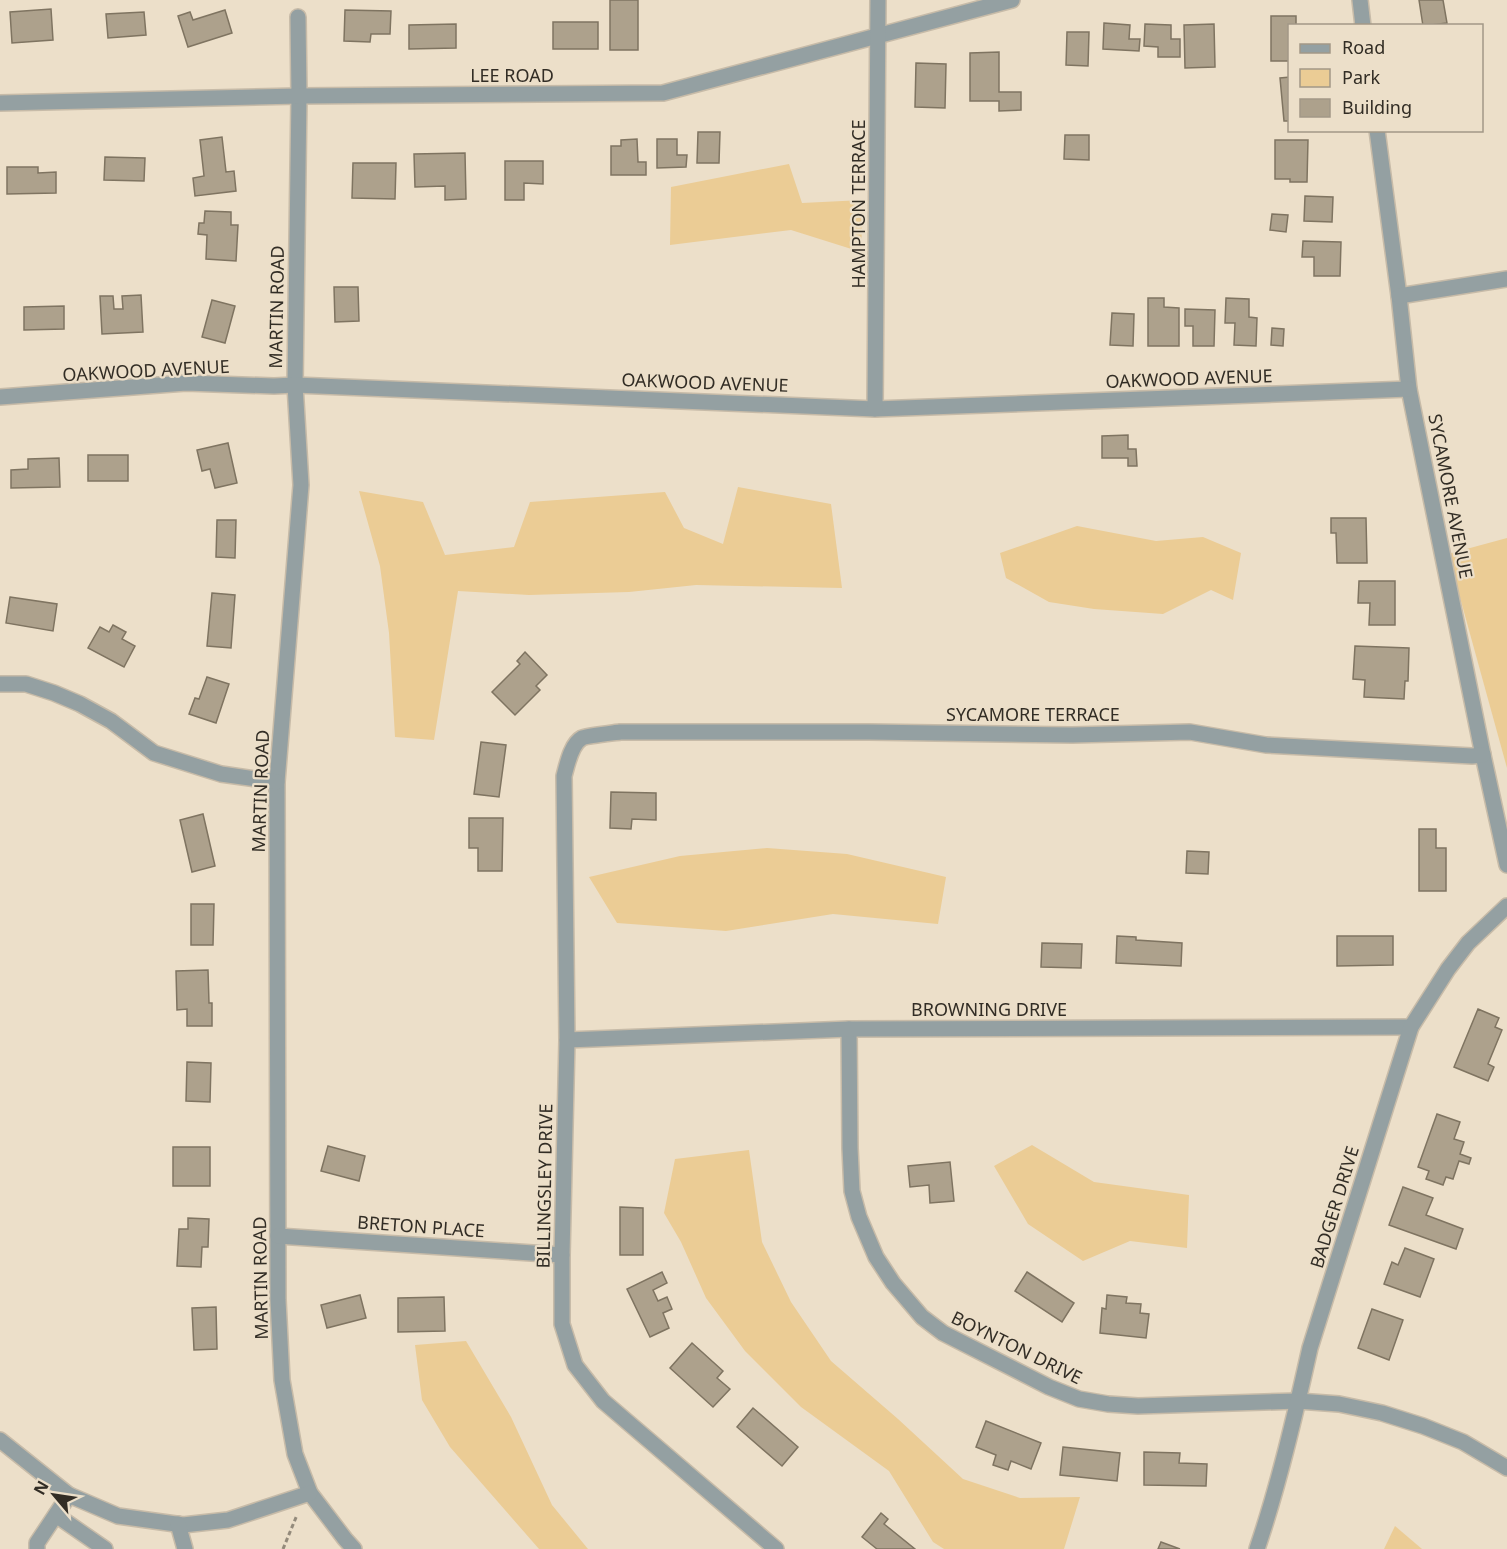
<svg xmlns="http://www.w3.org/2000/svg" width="1507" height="1549" font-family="'Noto Sans',sans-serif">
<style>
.green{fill:#ebcc95}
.building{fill:#ada18c;stroke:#7f7461;stroke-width:1.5}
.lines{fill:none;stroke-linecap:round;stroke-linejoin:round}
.minor-casing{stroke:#c7bba8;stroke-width:18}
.path{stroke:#938a7b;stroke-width:3;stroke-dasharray:4.5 3;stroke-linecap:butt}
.minor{stroke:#94a0a2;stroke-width:15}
.labels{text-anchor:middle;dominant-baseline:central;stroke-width:4.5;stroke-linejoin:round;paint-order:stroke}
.street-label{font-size:18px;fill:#322d25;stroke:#ecdfc9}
</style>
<rect width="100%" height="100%" fill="#ecdfc9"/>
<g class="green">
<path d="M 789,164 L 802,203 L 863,200 L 861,252 L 791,230 L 670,245 L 671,187 Z"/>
<path d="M 738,487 L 831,504 L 842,588 L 696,585 L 629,592 L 529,595 L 458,591 L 434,740 L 395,737 L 389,633 L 380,566 L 359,491 L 423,502 L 445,555 L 514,547 L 530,502 L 665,492 L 684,528 L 723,544 Z"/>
<path d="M 1077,526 L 1156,541 L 1203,537 L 1241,553 L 1233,600 L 1211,590 L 1163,614 L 1094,609 L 1049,602 L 1006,578 L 1000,553 Z"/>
<path d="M 1507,538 L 1507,768 L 1448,554 Z"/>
<path d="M 767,848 L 847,854 L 946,877 L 938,924 L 833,914 L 726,931 L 617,923 L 589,877 L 680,856 Z"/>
<path d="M 1032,1145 L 1094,1182 L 1189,1195 L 1187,1248 L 1130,1241 L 1083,1261 L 1028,1224 L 994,1166 Z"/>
<path d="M 749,1150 L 762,1242 L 791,1302 L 831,1361 L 898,1419 L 963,1479 L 1020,1498 L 1080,1497 L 1064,1549 L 944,1549 L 933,1542 L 889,1471 L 801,1407 L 745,1351 L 706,1298 L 681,1242 L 664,1213 L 675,1159 Z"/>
<path d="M 466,1341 L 511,1417 L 552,1505 L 588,1549 L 539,1549 L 450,1447 L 422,1400 L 415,1345 Z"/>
<path d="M 1395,1526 L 1422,1549 L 1384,1549 Z"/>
</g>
<g class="building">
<rect x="610" y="0" width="28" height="50"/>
<path d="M 1419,0 L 1443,0 L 1447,23 L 1423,26 Z"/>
<path d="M 51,9 L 53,40 L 12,43 L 10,12 Z"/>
<path d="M 225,10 L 232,33 L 188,47 L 178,16 L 190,12 L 193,20 Z"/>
<path d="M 345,10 L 391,11 L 390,34 L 371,34 L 370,42 L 344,41 Z"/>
<path d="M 144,12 L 146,35 L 108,38 L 106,14 Z"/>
<path d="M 1271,16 L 1296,16 L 1296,26 L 1290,26 L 1290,61 L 1271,61 Z"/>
<rect x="553" y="22" width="45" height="27"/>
<path d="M 1104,23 L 1130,25 L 1129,39 L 1140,39 L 1139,51 L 1103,49 Z"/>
<path d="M 456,24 L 456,48 L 409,49 L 409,25 Z"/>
<path d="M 1145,24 L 1171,25 L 1171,39 L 1180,39 L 1180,57 L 1158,57 L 1158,47 L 1144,46 Z"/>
<path d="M 1214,24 L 1215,67 L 1185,68 L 1184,25 Z"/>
<path d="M 1067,32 L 1089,32 L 1088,66 L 1066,65 Z"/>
<path d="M 999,52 L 999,92 L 1021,92 L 1021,110 L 999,111 L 999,101 L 970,101 L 970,53 Z"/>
<path d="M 916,63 L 946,64 L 945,108 L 915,107 Z"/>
<path d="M 1290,77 L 1290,121 L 1284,121 L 1280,78 Z"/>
<path d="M 698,132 L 720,132 L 719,163 L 697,163 Z"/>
<path d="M 1065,135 L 1089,135 L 1089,160 L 1064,159 Z"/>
<path d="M 222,137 L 226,172 L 234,171 L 236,191 L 195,196 L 193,178 L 204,176 L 200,140 Z"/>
<path d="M 637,139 L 638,162 L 646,162 L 646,175 L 611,175 L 611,146 L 621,146 L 621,140 Z"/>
<path d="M 657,139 L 677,139 L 677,155 L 687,155 L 686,167 L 657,168 Z"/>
<path d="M 1275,140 L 1308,140 L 1307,182 L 1290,182 L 1290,179 L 1275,179 Z"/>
<path d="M 465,153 L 466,199 L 445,200 L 445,186 L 415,187 L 414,154 Z"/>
<path d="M 105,157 L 145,158 L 144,181 L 104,180 Z"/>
<path d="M 505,161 L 543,161 L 543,184 L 524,183 L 524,200 L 505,200 Z"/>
<path d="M 353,163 L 396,163 L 395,199 L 352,198 Z"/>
<path d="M 7,167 L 38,167 L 38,173 L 56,172 L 56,193 L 7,194 Z"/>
<path d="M 1305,196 L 1333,197 L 1332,222 L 1304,221 Z"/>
<path d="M 205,211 L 231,212 L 231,225 L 238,225 L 236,261 L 206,259 L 207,235 L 198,234 L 199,223 L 204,223 Z"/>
<path d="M 1272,214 L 1288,215 L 1286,232 L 1270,230 Z"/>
<path d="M 1303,241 L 1341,242 L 1340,276 L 1314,276 L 1314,257 L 1302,257 Z"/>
<path d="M 334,287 L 358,287 L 359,321 L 335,322 Z"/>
<path d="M 141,295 L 143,332 L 102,334 L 100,296 L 113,296 L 114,309 L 123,309 L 122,296 Z"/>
<path d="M 1148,298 L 1164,298 L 1164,307 L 1179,308 L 1179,346 L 1148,346 Z"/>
<path d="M 1226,298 L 1249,299 L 1249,317 L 1257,318 L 1256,346 L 1234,345 L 1235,323 L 1225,323 Z"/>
<path d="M 212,300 L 235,306 L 225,343 L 202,337 Z"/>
<path d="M 64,306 L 64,329 L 24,330 L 24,307 Z"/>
<path d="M 1185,309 L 1215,310 L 1214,346 L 1193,346 L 1193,326 L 1185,326 Z"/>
<path d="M 1112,313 L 1134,314 L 1133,346 L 1110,345 Z"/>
<path d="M 1272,328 L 1284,329 L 1283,346 L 1271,345 Z"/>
<path d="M 1128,435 L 1128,449 L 1136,449 L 1137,466 L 1128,466 L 1128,458 L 1102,458 L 1102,436 Z"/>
<path d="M 228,443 L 237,483 L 215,488 L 210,469 L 202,471 L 197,450 Z"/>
<rect x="88" y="455" width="40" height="26"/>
<path d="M 59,458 L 60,487 L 11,488 L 11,470 L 28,469 L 28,459 Z"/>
<path d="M 1331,518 L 1366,518 L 1367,563 L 1337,563 L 1336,533 L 1331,533 Z"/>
<path d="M 217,520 L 236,520 L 235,558 L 216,557 Z"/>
<path d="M 1359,581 L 1395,581 L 1395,625 L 1369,625 L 1370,603 L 1358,603 Z"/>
<path d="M 212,593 L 235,595 L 231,648 L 207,646 Z"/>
<path d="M 10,597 L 57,604 L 53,631 L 6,623 Z"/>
<path d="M 113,625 L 126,632 L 122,639 L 135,646 L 124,667 L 88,648 L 100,627 L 109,632 Z"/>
<path d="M 1355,646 L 1409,648 L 1408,681 L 1405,681 L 1404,699 L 1364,697 L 1365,680 L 1353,679 Z"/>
<path d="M 525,652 L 547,675 L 536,686 L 540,690 L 515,715 L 492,692 L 520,664 L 517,661 Z"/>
<path d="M 207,677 L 229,684 L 216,723 L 189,714 L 195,698 L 199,699 Z"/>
<path d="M 481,742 L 506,745 L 499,797 L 474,794 Z"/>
<path d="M 611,792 L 656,793 L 656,820 L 632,819 L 631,829 L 610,828 Z"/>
<path d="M 203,814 L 215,866 L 192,872 L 180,820 Z"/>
<path d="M 469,818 L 503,818 L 502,871 L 478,871 L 478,848 L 469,848 Z"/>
<path d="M 1419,829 L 1436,829 L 1436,848 L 1446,848 L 1446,891 L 1419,891 Z"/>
<path d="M 1187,851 L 1209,852 L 1208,874 L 1186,873 Z"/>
<path d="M 191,904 L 214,904 L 213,945 L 191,945 Z"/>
<path d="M 1117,936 L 1136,937 L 1136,940 L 1182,943 L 1181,966 L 1116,963 Z"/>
<path d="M 1337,936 L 1393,936 L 1393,965 L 1337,966 Z"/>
<path d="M 1042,943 L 1082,944 L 1081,968 L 1041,967 Z"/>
<path d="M 208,970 L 209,1003 L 212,1003 L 212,1026 L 187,1026 L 187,1009 L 177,1010 L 176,971 Z"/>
<path d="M 1478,1009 L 1499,1018 L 1495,1027 L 1502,1030 L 1488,1064 L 1494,1067 L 1488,1081 L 1454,1067 Z"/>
<path d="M 187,1062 L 211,1063 L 210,1102 L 186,1101 Z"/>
<path d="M 1437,1114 L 1460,1122 L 1454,1139 L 1464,1142 L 1460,1154 L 1471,1158 L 1469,1164 L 1459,1161 L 1453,1179 L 1446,1177 L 1443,1185 L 1426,1179 L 1429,1171 L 1418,1167 Z"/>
<path d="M 328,1146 L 365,1156 L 359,1181 L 321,1171 Z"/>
<rect x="173" y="1147" width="37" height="39"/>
<path d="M 950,1162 L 954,1201 L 930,1203 L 929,1185 L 910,1187 L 908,1166 Z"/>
<path d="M 1403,1187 L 1433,1198 L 1426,1215 L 1463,1229 L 1456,1249 L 1389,1225 Z"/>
<path d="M 620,1207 L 643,1208 L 643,1255 L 620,1255 Z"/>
<path d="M 188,1218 L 209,1219 L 208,1247 L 202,1247 L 201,1267 L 177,1266 L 179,1229 L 188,1229 Z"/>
<path d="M 1405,1248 L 1434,1259 L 1420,1297 L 1384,1284 L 1392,1262 L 1398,1265 Z"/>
<path d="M 662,1272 L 667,1283 L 653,1290 L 658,1301 L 667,1297 L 672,1309 L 663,1313 L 669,1328 L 650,1337 L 627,1289 Z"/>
<path d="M 1027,1272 L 1074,1303 L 1062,1322 L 1015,1291 Z"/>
<path d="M 360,1295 L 366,1318 L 327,1328 L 321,1305 Z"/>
<path d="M 1107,1295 L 1127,1297 L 1126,1303 L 1141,1304 L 1140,1313 L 1149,1314 L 1146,1338 L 1100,1333 L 1102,1308 L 1106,1309 Z"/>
<path d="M 444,1297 L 445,1331 L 398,1332 L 398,1298 Z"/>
<path d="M 216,1307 L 217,1349 L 194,1350 L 192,1308 Z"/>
<path d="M 1372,1309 L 1403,1320 L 1389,1360 L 1358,1348 Z"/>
<path d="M 692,1343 L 723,1371 L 717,1378 L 730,1389 L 713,1407 L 670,1368 Z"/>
<path d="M 753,1408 L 798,1447 L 782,1466 L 737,1427 Z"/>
<path d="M 986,1421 L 1041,1443 L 1031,1469 L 1011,1461 L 1008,1470 L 993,1465 L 996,1455 L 976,1447 Z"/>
<path d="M 1063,1447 L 1120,1453 L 1117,1481 L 1060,1475 Z"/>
<path d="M 1144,1452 L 1180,1453 L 1179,1463 L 1207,1464 L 1206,1486 L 1144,1485 Z"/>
<path d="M 881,1513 L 888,1519 L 884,1524 L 915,1549 L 877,1549 L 862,1537 Z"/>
<path d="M 1161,1542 L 1180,1549 L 1158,1549 Z"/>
</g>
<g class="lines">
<defs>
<g id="minor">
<path d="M 1360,0 L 1363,26"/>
<path d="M 298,17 L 299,96 L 295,385 L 301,485 L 277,782 L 278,1300 L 282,1380 L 295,1454 L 310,1493 L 345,1539 L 354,1549"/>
<path d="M 0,103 L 299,96 L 663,93 L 1012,0"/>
<path d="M 1377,130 L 1399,296 L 1409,389 L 1483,755 L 1507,865"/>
<path d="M 1399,296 L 1507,279"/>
<path d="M 0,397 L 186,383 L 274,386 L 295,385 L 875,409 L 1409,389"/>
<path d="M 875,409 L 878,0"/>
<path d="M 0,684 L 26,684 L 54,693 L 80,704 L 111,721 L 154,753 L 221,774 L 277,782"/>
<path d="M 849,1029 L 850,1148 L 852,1191 L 859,1217 L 876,1257 L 893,1283 L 922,1317 L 943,1333 L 1049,1387 L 1079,1399 L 1108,1404 L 1138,1406 L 1298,1401 L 1339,1404 L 1382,1413 L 1423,1426 L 1463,1442 L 1507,1468"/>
<path d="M 567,1040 L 849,1029 L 1411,1027"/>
<path d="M 278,1236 L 562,1255"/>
<path d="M 0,1440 L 69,1495 L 118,1516 L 183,1525 L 228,1520 L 310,1493"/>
<path d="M 56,1515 L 105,1549"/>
<path d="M 178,1524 L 185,1549"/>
<path d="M 37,1549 L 37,1543 L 69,1495"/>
<path d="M 776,1549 L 603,1401 L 575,1365 L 562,1324 L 562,1255 L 567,1040 L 564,776 C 567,765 571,744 582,738 C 586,736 613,733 620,732 L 869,732 L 1072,735 L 1190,732 L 1266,745 L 1472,756 L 1483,755"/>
<path d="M 1257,1549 C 1279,1484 1295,1415 1310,1348 L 1411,1027 L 1448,969 L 1468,943 L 1507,906"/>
</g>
</defs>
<use href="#minor" class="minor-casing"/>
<path class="path" d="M 283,1549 L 297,1515"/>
<use href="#minor" class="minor"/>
</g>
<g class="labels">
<g class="street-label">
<text x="512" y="75">LEE ROAD</text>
<text transform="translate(858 204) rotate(-90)">HAMPTON TERRACE</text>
<text transform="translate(276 307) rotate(-89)">MARTIN ROAD</text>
<text transform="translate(146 370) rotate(-3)">OAKWOOD AVENUE</text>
<text transform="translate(1189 378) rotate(-2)">OAKWOOD AVENUE</text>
<text transform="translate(705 382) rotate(2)">OAKWOOD AVENUE</text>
<text transform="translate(1451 496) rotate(79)">SYCAMORE AVENUE</text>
<text x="1033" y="714">SYCAMORE TERRACE</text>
<text transform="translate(260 791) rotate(-88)">MARTIN ROAD</text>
<text x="989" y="1009">BROWNING DRIVE</text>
<text transform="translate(544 1186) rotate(-89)">BILLINGSLEY DRIVE</text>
<text transform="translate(1334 1207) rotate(-73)">BADGER DRIVE</text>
<text transform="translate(421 1226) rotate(4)">BRETON PLACE</text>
<text transform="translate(260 1278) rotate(-91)">MARTIN ROAD</text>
<text transform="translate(1017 1347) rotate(26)">BOYNTON DRIVE</text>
</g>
</g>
<rect x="1288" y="24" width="195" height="108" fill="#ecdfc9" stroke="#a29887" stroke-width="1.5"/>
<rect x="1300" y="44" width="30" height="9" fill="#94a0a2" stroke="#a29887" stroke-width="1.5"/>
<text x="1342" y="54" font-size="18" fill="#322d25">Road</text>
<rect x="1300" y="69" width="30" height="18" fill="#ebcc95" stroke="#a29887" stroke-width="1.5"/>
<text x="1342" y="84" font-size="18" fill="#322d25">Park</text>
<rect x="1300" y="99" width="30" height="18" fill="#ada18c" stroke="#a29887" stroke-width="1.5"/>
<text x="1342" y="114" font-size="18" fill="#322d25">Building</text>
<g transform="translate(54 1495) rotate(299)" stroke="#ecdfc9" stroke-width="4.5" paint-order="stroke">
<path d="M0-4.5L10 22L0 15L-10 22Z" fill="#322d25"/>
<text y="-9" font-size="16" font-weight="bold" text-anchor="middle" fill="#322d25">N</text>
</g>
</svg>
